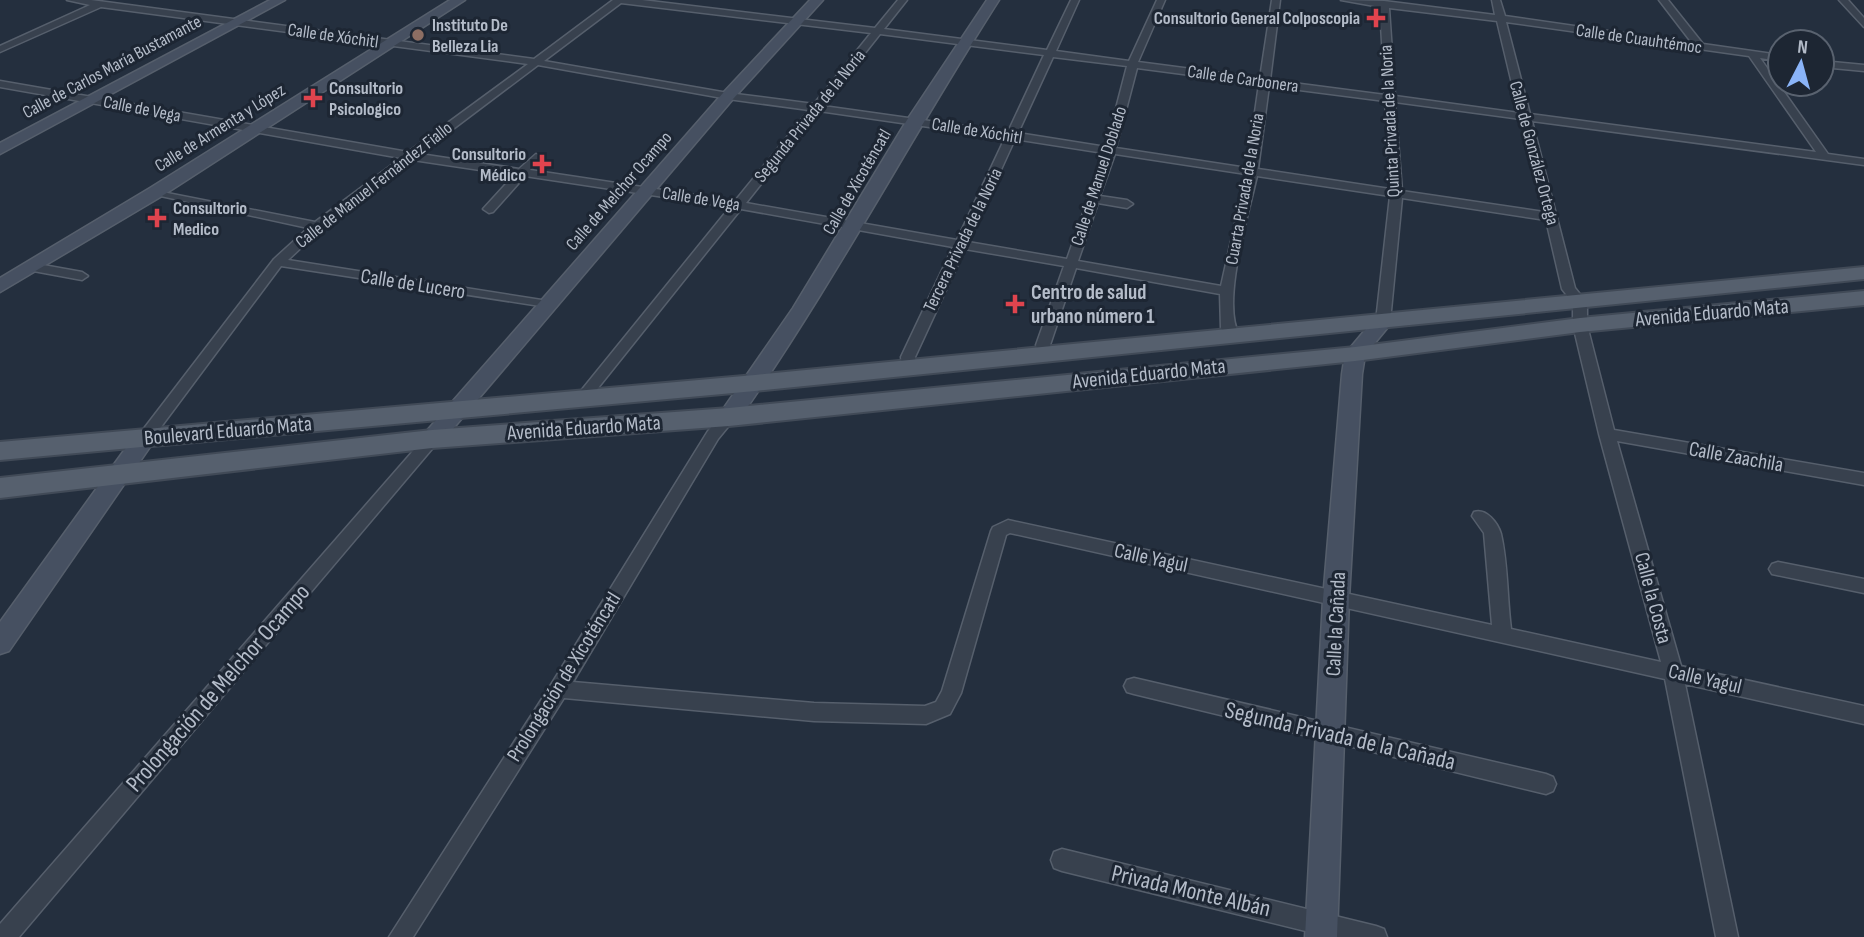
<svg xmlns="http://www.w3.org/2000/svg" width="1864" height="937" font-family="'Sofia Sans Condensed',sans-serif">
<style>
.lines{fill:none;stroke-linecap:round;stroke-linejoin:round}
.street-casing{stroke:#565f6c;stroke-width:3}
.secondary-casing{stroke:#565f6c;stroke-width:3}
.primary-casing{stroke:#414a57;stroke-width:4}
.street{fill:#38414e;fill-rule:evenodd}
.secondary{fill:#465061;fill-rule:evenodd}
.primary{fill:#56606e;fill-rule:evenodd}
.health-dot{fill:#e0444e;stroke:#1d2633;stroke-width:2.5}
.education-dot{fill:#8d6e63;stroke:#1d2633;stroke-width:2.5}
.labels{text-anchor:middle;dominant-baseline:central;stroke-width:6;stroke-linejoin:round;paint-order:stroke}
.far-poi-label{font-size:18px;font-weight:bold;fill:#b4bcc9;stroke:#1d2633;text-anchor:start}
.far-street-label{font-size:18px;fill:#b4bcc9;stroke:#1d2633}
.street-label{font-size:21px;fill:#b4bcc9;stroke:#1d2633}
.poi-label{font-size:21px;font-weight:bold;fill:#b4bcc9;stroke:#1d2633;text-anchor:start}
.near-street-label{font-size:24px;fill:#b4bcc9;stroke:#1d2633}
</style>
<rect width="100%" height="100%" fill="#242f3e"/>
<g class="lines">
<defs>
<g id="street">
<path d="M 67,0 L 91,0 L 534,59 L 613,0 L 642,0 L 875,28 L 898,0 L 907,0 L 884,29 L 1047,50 L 1071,0 L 1079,0 L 1056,51 L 1129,61 L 1157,0 L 1165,0 L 1138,62 L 1260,78 L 1272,0 L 1280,0 L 1270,80 L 1385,95 L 1380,7 L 1341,0 L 1384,1 L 1495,15 L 1492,0 L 1500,0 L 1505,16 L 1692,43 L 1659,0 L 1668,0 L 1703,44 L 1780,55 L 1780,61 L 1760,58 L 1828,154 L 1864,159 L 1864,165 L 1532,121 L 1575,288 L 1587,303 L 1587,325 L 1614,430 L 1864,473 L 1864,485 L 1617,441 L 1681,666 L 1864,706 L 1864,724 L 1685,684 L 1738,937 L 1716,937 L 1665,679 L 1010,533 L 1006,535 L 961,693 L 950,714 L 926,724 L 814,721 L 564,698 L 413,937 L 389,937 L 552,683 L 708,431 L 724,413 L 729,412 L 736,417 L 718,439 L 573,682 L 814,703 L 925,706 L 936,702 L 942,691 L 991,531 L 993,527 L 1008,520 L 1492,625 L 1484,533 L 1472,516 L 1474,512 C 1486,508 1498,523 1501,534 C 1508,564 1507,598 1511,629 L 1661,662 L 1599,434 L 1573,325 L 1573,303 L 1562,289 L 1546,220 L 1402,198 L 1390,321 L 1383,325 L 1376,321 L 1390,196 L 1257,176 C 1249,213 1220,305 1240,336 L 1238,339 L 1228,339 L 1221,328 L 1220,294 L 1076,268 L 1050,345 L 1051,353 L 1049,356 L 1039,356 L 1036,345 L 1064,266 L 965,249 L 915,357 L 916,367 L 909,372 L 902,367 L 901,357 L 953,247 L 741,209 L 590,398 L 580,398 L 578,395 L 580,392 L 730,207 L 525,176 L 493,212 L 489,213 L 483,209 L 514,175 L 413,160 L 321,229 L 288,260 L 548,301 L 555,305 L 553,308 L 281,266 L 149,443 L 139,443 L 136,439 L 139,435 L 274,259 L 308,228 L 156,195 L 150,192 L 152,190 L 315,222 L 401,158 L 0,87 L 0,81 L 408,152 L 528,64 L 101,7 L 0,52 L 0,46 L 90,5 ZM 621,3 L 871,33 L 814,104 L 728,93 L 544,61 ZM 1389,8 L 1497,21 L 1519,113 L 1395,96 ZM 1506,22 L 1749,56 L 1816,152 L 1530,114 ZM 880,34 L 1044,55 L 1008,132 L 823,106 ZM 1053,57 L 1127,66 L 1106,147 L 1018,133 ZM 538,65 L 728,99 L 809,110 L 735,201 L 530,170 L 542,157 L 536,154 L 519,169 L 420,154 ZM 1137,68 L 1259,84 L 1247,168 L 1116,148 ZM 1269,86 L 1385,101 L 1390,189 L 1258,169 ZM 1395,102 L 1521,119 L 1544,212 L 1402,191 ZM 819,111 L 1005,138 L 957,240 L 746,203 ZM 1015,139 L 1104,153 L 1067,259 L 968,242 ZM 1115,154 L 1246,174 L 1221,286 L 1078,261 L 1098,203 L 1127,208 L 1133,204 L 1127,200 L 1100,196 Z"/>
<path d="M 1839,0 L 1848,0 L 1864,18 L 1864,27 Z"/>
<path d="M 1822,61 L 1864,65 L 1864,71 L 1822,67 Z"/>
<path d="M 32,263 L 82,272 L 88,276 L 82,280 L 28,270 L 28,264 Z"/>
<path d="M 432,434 L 440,439 L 437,443 L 19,937 L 0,937 L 0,924 L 427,435 Z"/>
<path d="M 1778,562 L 1864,579 L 1864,593 L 1772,574 L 1769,569 L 1772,564 Z"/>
<path d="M 1134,678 L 1546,774 L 1553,777 L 1556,784 L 1553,791 L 1546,794 L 1134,694 L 1127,692 L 1124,686 L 1127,680 Z"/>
<path d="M 1062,849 L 1376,926 L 1384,929 L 1387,937 L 1330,937 L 1062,871 L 1054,868 L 1051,860 L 1054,852 Z"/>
</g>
<g id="secondary">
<path d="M 270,0 L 285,0 L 0,154 L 0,143 Z"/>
<path d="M 450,0 L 465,0 L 162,196 L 0,292 L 0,278 L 150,188 Z"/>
<path d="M 810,0 L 823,0 L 733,99 L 440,444 L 424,444 L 421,439 L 424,434 L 723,93 Z"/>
<path d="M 987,0 L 999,0 C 910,139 832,287 737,422 L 721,422 L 718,417 L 721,412 L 793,308 L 907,120 Z"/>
<path d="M 1383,315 L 1393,321 L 1365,355 L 1362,374 L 1349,599 L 1337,937 L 1305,937 L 1323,599 L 1342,374 L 1345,354 L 1376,317 Z"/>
<path d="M 144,431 L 152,434 L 155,439 L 152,444 L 9,651 L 0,654 L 0,622 L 136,434 Z"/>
</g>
<g id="primary">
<path d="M 1864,267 L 1864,279 L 755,391 L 0,460 L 0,442 L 755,375 Z"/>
<path d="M 1864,291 L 1864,305 L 1580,332 L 1355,361 L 729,426 L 432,448 L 0,498 L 0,478 L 432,430 L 729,408 L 1355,347 L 1580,318 Z"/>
</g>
</defs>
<use href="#street" class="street-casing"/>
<use href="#secondary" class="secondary-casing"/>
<use href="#primary" class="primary-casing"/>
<use href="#street" class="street"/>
<use href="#secondary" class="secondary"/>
<use href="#primary" class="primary"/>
</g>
<g class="health-dot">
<path d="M1372.5 7.5h7v7h7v7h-7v7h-7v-7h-7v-7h7z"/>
<path d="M309.5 87.5h7v7h7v7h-7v7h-7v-7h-7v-7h7z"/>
<path d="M538.5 153.5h7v7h7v7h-7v7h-7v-7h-7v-7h7z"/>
<path d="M153.5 207.5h7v7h7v7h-7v7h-7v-7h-7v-7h7z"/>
<path d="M1011.5 293.5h7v7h7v7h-7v7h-7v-7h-7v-7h7z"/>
</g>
<circle class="education-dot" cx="418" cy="35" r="7"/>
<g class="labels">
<g class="far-poi-label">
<text x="1360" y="18" text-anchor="end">Consultorio General Colposcopia</text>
<text x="432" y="25">Instituto De<tspan x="432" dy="21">Belleza Lia</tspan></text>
<text x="329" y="88">Consultorio<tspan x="329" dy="21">Psicologico</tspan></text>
<text x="526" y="154" text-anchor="end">Consultorio<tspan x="526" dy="21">Médico</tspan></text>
<text x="173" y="208">Consultorio<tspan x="173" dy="21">Medico</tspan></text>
</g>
<g class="far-street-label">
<text transform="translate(333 36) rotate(8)">Calle de Xóchitl</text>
<text transform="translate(1639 39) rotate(8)">Calle de Cuauhtémoc</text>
<text transform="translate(112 67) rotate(-28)">Calle de Carlos María Bustamante</text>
<text transform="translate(1243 79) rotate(8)">Calle de Carbonera</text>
<text transform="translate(142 109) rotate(11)">Calle de Vega</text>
<text transform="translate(810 116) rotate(-51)">Segunda Privada de la Noria</text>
<text transform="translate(1390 121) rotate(-93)">Quinta Privada de la Noria</text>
<text transform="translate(220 128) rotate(-32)">Calle de Armenta y López</text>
<text transform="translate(977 131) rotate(9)">Calle de Xóchitl</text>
<text transform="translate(1534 153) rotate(75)">Calle de González Ortega</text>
<text transform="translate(1099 176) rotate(-72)">Calle de Manuel Doblado</text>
<text transform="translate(857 182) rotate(-60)">Calle de Xicoténcatl</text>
<text transform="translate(374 185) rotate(-38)">Calle de Manuel Fernández Fiallo</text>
<text transform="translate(1245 189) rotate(-80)">Cuarta Privada de la Noria</text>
<text transform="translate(619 191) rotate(-49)">Calle de Melchor Ocampo</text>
<text transform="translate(701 199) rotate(9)">Calle de Vega</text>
<text transform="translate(963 240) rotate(-64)">Tercera Privada de la Noria</text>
</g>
<g class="street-label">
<text transform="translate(413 284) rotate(9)">Calle de Lucero</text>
<text transform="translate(1712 313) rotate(-5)">Avenida Eduardo Mata</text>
<text transform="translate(1149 374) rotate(-6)">Avenida Eduardo Mata</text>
<text transform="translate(584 428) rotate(-4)">Avenida Eduardo Mata</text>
<text transform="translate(228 431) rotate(-5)">Boulevard Eduardo Mata</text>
<text transform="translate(1736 457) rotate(10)">Calle Zaachila</text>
<text transform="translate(1151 558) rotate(12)">Calle Yagul</text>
<text transform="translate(1653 598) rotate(75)">Calle la Costa</text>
<text transform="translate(1336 624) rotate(-87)">Calle la Cañada</text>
<text transform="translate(564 677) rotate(-58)">Prolongación de Xicoténcatl</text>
<text transform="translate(1705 679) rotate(13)">Calle Yagul</text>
</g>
<g class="poi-label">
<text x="1031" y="292">Centro de salud<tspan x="1031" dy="24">urbano número 1</tspan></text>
</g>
<g class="near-street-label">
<text transform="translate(218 688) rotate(-49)">Prolongación de Melchor Ocampo</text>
<text transform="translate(1340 736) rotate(13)">Segunda Privada de la Cañada</text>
<text transform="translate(1191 891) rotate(13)">Privada Monte Albán</text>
</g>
</g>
<g transform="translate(1801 63) rotate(6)"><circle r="33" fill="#1d2633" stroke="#59626f" stroke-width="2"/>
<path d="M0-5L12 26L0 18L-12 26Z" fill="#8ab4f8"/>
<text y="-10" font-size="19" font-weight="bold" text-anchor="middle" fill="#b4bcc9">N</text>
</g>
</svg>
